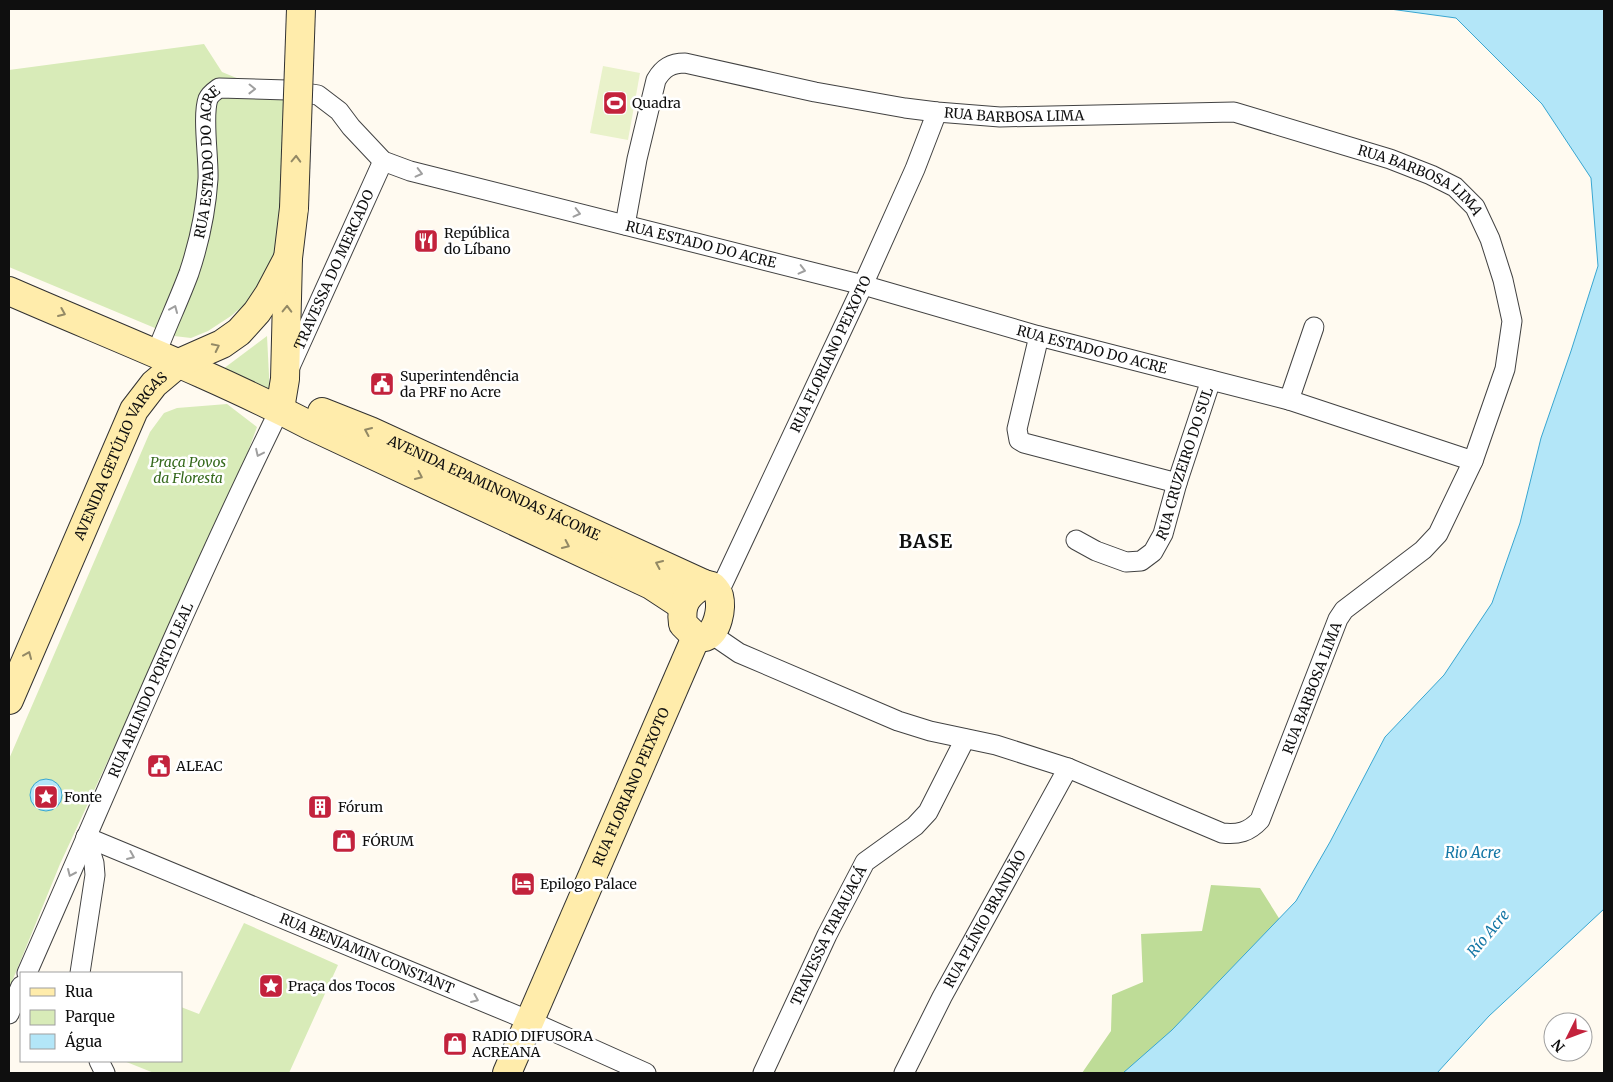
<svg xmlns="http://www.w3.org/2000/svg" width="1613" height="1082" font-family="Merriweather,serif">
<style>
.green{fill:#d8ebb8}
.forest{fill:#bedc97}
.pitch{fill:#e9f2ca}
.water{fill:#b3e6f8;stroke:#38a6d1}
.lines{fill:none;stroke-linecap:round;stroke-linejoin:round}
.minor-casing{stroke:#424242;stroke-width:21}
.secondary-casing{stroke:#313131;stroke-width:30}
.minor{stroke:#fff;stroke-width:19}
.secondary{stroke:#ffecab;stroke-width:28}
.secondary-bridge-casing{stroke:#313131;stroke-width:30;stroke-linecap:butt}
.secondary-bridge{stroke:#ffecab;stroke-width:28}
.oneway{stroke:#9f9f9f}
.oneway2{stroke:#938965}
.labels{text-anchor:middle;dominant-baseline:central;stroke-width:5;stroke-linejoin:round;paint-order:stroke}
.poi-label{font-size:14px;fill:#0f0f0f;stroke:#fff;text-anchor:start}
.street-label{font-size:14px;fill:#0f0f0f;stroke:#fff}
.park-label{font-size:14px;font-style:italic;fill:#35691c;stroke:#fff}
.water-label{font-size:15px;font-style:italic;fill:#1376a5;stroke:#fff}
.district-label{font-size:19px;font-weight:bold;letter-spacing:1px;fill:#0f0f0f;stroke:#fff}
</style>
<rect width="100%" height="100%" fill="#fffaf0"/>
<g class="green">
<path d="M 204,44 L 222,72 L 290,100 L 280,253 L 258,293 L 231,316 L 208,331 L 191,338 L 174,336 L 9,267 L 9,70 Z"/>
<path d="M 267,336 L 270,395 L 219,372 Z"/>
<path d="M 227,404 L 257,427 L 236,484 L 60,864 L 9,989 L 9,759 L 150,432 L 164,413 L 177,408 Z"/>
<path d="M 244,923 L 338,965 L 289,1073 L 154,1073 L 124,1061 L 181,1061 L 181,1007 L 199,1014 Z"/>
</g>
<path class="forest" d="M 1211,885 L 1260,888 L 1294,942 L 1180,1073 L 1082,1073 L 1111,1031 L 1112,995 L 1143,982 L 1141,934 L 1202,931 Z"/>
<path class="pitch" d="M 603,66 L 640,73 L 628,140 L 590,133 Z"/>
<g class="water">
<path d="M 1390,9 L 1604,9 L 1604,909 L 1489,1016 L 1437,1073 L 1123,1073 L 1172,1030 L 1296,901 L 1330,842 L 1385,737 L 1444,675 L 1492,603 L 1520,523 L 1541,438 L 1571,351 L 1598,266 L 1591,178 L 1542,104 L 1456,18 Z"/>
<circle cx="46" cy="795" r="16"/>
</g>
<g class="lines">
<defs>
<g id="minor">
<path id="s1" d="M 625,225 L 637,159 L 656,80 C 663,68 671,63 685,63 L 815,92 L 905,108 L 937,112 L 1000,117 L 1234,112 L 1390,159 L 1431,175 L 1455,187 L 1475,207 L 1490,239 L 1503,280 L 1512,321 L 1505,369 L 1473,461 L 1438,534 L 1423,550 L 1344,610 L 1338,619 L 1260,820 C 1249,832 1238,835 1222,833 L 1068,768 L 996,745 L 930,731 L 898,721 L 739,653 L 720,640 L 712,631"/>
<path d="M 1039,336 L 1017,429 L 1019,440 L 1024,443 L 1177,483"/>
<path id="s2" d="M 156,354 C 166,327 179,300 189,273 C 199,243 206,210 208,179 C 209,159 202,116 208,99 C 210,94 215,91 219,88 L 287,90 L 318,95 L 339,111 L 351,127 L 383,161 L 410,171 L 863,285 L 1039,336 L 1289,400 L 1473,461"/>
<path id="s3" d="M 289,369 L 383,161"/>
<path d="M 1289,400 L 1314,327"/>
<path id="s4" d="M 1076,540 L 1096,551 L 1126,562 L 1141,561 L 1153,552 L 1163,534 L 1177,483 L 1211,380"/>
<path id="s5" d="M 718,594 L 863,285 L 915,169 L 937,112"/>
<path id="s6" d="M 86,837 L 530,1021 L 646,1073"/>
<path id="s7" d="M 27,973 C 110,785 189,594 280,409"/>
<path d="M 80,973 L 95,875 L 94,863 L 86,837"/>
<path d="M 9,1014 L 21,986"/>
<path d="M 99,1061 L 105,1073"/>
<path id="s8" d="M 763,1073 L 827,935 L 865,862 L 915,826 L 928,812 L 965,739"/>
<path id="s9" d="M 904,1073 L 942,997 L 1068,768"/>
</g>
<g id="secondary">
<path d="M 9,291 C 110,335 213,375 311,426 L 651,585 L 683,606"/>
<path d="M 280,409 L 285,379 L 288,258 L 294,208"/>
<path id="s10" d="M 322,412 L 370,431 L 704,584"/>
<path d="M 704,584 L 712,586 C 715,589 718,592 719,596 C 722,608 718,632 705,637 C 702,638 699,637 696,637 L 683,624 C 680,603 687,595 704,584 Z"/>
<path id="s11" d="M 9,700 L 134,410 L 154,384 L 179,363 L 222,344 L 239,332 L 257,312 L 269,294 L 288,258"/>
<path id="s12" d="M 507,1073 L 696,637"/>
</g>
</defs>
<use href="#minor" class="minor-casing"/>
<use href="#secondary" class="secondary-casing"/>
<use href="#minor" class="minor"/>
<use href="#secondary" class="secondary"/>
<defs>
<path id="secondary-bridge" d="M 294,208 L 301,9"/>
</defs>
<use href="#secondary-bridge" class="secondary-bridge-casing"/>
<use href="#secondary-bridge" class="secondary-bridge"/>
</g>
<defs><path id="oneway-chevron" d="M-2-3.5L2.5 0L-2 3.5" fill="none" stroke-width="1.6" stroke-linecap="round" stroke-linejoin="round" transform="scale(1.25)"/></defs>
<g class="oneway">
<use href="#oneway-chevron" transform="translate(252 89) rotate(1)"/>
<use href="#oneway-chevron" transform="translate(419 173) rotate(14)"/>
<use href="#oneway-chevron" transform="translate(577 213) rotate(14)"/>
<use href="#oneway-chevron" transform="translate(802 270) rotate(14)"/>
<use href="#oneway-chevron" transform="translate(174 309) rotate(-67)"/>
<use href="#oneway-chevron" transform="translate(259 453) rotate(115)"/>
<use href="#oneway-chevron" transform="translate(131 856) rotate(23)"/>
<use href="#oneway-chevron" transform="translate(71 873) rotate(114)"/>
<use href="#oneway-chevron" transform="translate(475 999) rotate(23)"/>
</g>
<g class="oneway2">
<use href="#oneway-chevron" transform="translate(296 159) rotate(-88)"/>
<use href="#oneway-chevron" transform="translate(287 309) rotate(-89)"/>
<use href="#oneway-chevron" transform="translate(62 313) rotate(23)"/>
<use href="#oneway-chevron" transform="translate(216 347) rotate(-26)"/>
<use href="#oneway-chevron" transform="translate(368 431) rotate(-156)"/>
<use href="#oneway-chevron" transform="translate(419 476) rotate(25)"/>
<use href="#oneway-chevron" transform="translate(566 545) rotate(25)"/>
<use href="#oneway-chevron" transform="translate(659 564) rotate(-156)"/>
<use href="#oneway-chevron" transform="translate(28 655) rotate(-67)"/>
</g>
<defs>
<symbol id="stadium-square" viewBox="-11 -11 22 22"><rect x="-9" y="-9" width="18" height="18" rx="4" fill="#c3223c" stroke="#fff"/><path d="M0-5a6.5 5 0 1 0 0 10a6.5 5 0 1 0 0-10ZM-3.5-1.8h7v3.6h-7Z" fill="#fff"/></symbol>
<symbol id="restaurant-square" viewBox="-11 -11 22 22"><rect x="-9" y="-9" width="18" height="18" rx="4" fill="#c3223c" stroke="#fff"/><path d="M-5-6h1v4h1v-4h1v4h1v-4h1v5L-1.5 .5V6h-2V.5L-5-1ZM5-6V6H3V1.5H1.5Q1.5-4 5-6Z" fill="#fff"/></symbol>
<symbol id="civic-square" viewBox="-11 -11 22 22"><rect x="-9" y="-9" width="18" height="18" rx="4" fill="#c3223c" stroke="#fff"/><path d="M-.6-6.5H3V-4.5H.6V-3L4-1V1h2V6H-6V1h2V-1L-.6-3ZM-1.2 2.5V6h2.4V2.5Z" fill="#fff"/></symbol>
<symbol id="sight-square" viewBox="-11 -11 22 22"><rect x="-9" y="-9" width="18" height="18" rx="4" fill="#c3223c" stroke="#fff"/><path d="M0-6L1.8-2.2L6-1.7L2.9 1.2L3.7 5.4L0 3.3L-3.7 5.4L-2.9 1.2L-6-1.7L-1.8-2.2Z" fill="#fff"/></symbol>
<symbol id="building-square" viewBox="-11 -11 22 22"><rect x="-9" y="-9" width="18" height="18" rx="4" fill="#c3223c" stroke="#fff"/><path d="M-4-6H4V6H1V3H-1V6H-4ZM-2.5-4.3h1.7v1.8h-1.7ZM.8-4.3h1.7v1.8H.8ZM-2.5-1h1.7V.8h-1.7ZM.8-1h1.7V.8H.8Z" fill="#fff"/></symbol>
<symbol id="shop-square" viewBox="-11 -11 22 22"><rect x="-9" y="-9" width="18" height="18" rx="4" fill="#c3223c" stroke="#fff"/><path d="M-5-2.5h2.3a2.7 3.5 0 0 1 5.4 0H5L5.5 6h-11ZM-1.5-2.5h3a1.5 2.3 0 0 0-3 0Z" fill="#fff"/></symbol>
<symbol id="hotel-square" viewBox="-11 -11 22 22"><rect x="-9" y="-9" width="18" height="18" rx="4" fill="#c3223c" stroke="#fff"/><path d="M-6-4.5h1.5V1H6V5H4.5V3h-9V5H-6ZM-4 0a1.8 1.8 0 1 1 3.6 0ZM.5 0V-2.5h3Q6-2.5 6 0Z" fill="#fff"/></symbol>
</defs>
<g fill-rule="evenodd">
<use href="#stadium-square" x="601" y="89" width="28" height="28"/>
<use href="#restaurant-square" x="412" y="227" width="28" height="28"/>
<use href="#civic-square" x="368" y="370" width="28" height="28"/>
<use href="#civic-square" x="145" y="752" width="28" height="28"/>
<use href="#sight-square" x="32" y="783" width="28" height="28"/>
<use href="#building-square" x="306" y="793" width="28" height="28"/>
<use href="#shop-square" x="330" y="827" width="28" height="28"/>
<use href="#hotel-square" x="509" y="870" width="28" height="28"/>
<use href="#sight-square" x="257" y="972" width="28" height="28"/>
<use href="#shop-square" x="441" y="1030" width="28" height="28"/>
</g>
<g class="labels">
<g class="poi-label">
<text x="632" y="103">Quadra</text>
<text x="444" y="233">República<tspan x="444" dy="16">do Líbano</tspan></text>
<text x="400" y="376">Superintendência<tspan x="400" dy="16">da PRF no Acre</tspan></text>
<text x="176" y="766">ALEAC</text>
<text x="64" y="797">Fonte</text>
<text x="338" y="807">Fórum</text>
<text x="362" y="841">FÓRUM</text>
<text x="540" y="884">Epilogo Palace</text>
<text x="288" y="986">Praça dos Tocos</text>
<text x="472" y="1036">RADIO DIFUSORA<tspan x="472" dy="16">ACREANA</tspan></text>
</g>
<g class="street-label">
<text stroke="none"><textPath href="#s1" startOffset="518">RUA BARBOSA LIMA</textPath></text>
<text stroke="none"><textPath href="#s2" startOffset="201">RUA ESTADO DO ACRE</textPath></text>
<text stroke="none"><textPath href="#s1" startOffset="938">RUA BARBOSA LIMA</textPath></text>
<text stroke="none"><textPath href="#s2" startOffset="801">RUA ESTADO DO ACRE</textPath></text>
<text stroke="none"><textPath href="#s3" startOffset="109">TRAVESSA DO MERCADO</textPath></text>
<text stroke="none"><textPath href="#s2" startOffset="1206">RUA ESTADO DO ACRE</textPath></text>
<text stroke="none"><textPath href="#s5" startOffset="265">RUA FLORIANO PEIXOTO</textPath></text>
<text stroke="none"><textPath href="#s11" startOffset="269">AVENIDA GETÚLIO VARGAS</textPath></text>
<text stroke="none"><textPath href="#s4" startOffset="179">RUA CRUZEIRO DO SUL</textPath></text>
<text stroke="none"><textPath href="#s10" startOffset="188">AVENIDA EPAMINONDAS JÁCOME</textPath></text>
<text transform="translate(1312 688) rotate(-69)">RUA BARBOSA LIMA</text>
<text stroke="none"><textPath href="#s7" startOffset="309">RUA ARLINDO PORTO LEAL</textPath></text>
<text stroke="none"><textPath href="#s12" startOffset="312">RUA FLORIANO PEIXOTO</textPath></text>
<text stroke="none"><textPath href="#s9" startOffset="174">RUA PLÍNIO BRANDÃO</textPath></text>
<text stroke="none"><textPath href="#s8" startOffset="152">TRAVESSA TARAUACÁ</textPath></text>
<text stroke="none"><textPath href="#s6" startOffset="304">RUA BENJAMIN CONSTANT</textPath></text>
</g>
<g class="park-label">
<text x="188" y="462">Praça Povos<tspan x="188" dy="16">da Floresta</tspan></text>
</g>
<g class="water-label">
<text x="1473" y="852">Rio Acre</text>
<text transform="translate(1488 933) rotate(-50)">Río Acre</text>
</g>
<g class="district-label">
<text x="926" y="541">BASE</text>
</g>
</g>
<rect width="1613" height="1082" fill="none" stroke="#0f0f0f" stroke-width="20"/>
<rect x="20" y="972" width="162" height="90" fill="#ffffff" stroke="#9f9f9f"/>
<rect x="30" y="988" width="25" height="8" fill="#ffecab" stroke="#9f9f9f"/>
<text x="65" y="997" font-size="15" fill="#0f0f0f">Rua</text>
<rect x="30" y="1010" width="25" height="15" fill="#d8ebb8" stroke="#9f9f9f"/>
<text x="65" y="1022" font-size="15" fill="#0f0f0f">Parque</text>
<rect x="30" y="1034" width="25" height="15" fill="#b3e6f8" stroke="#9f9f9f"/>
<text x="65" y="1047" font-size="15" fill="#0f0f0f">Água</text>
<g transform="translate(1568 1037) rotate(228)"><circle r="24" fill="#ffffff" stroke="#9f9f9f"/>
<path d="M0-4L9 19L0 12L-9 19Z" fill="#c3223c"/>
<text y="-8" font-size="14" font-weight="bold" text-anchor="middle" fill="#0f0f0f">N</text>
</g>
</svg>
